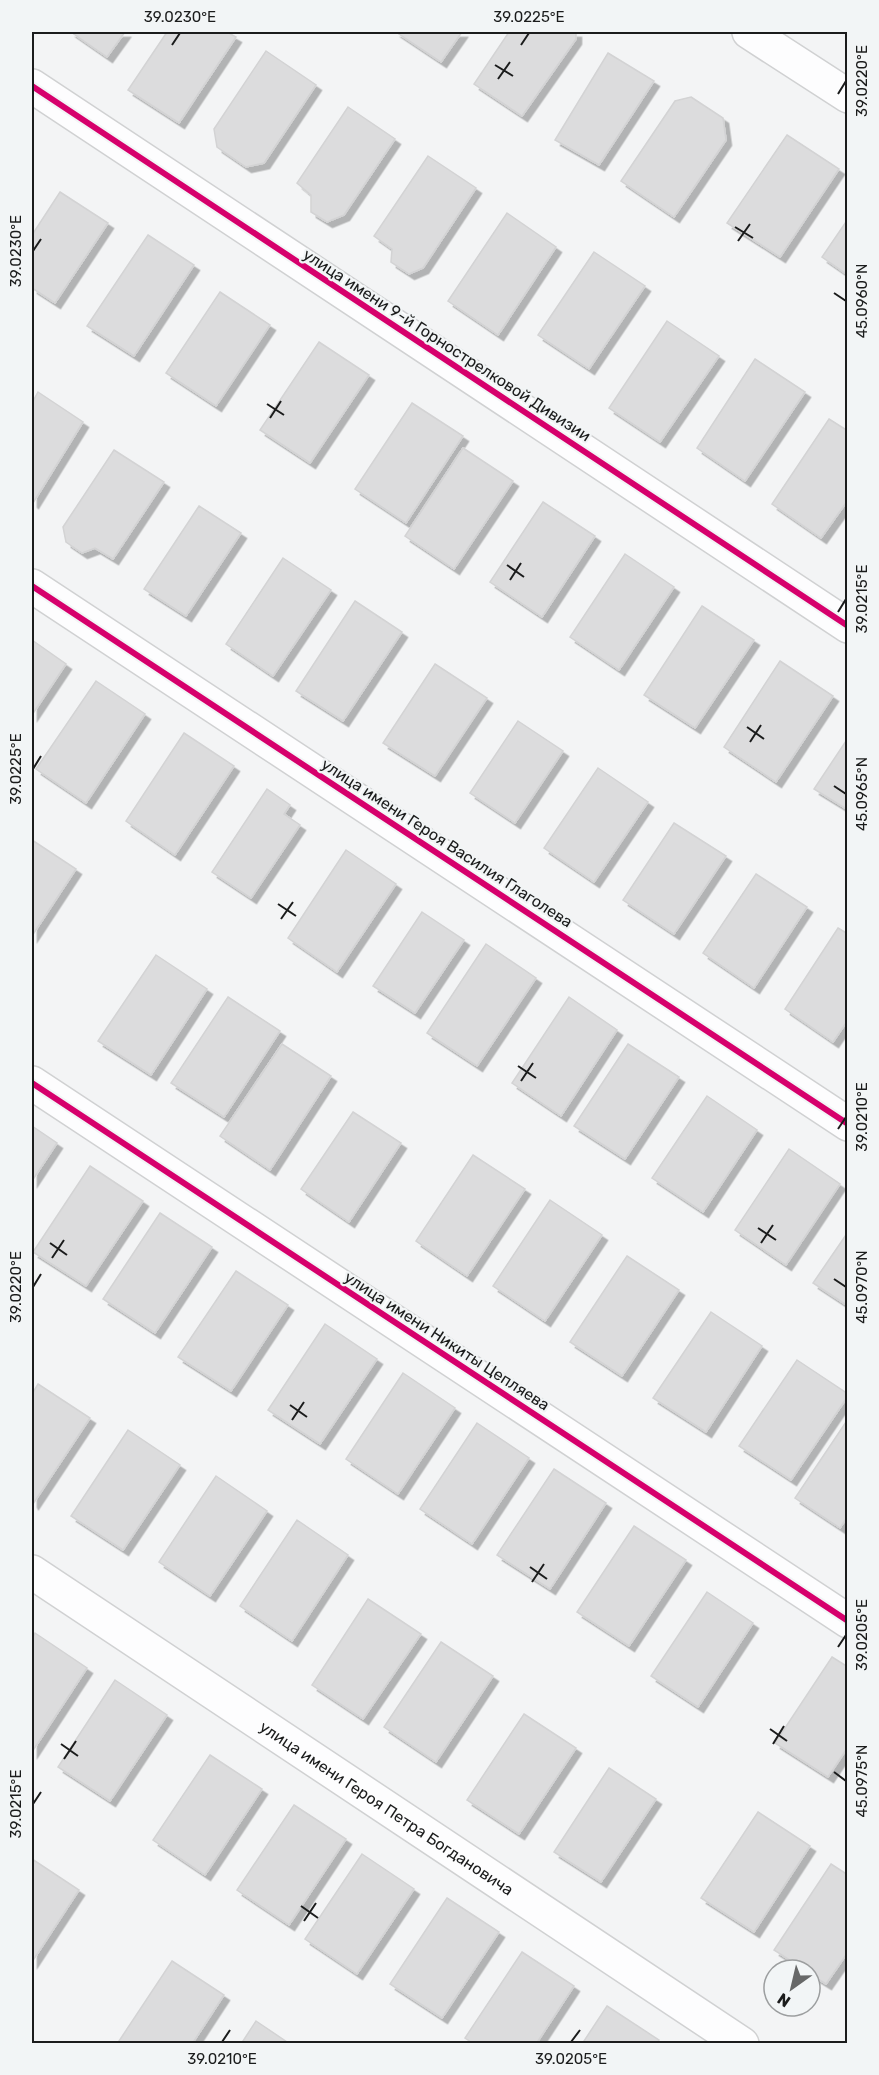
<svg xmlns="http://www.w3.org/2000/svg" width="879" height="2075" font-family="Rubik,sans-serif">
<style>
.building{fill:#dcdcdd;stroke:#d3d3d4;stroke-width:1.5;filter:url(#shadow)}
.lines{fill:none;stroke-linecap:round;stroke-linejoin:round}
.minor-casing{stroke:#d0d1d2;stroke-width:36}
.minor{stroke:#fdfdfe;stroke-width:33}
.cycleway-casing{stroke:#f2f5f6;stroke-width:10}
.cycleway{stroke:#d6006c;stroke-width:6}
.ticks{fill:none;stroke:#1b1c1c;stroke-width:2}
.labels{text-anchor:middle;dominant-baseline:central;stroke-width:4.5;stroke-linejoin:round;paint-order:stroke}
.street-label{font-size:16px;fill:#1b1c1c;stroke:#f2f5f6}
.neatline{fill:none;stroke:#1b1c1c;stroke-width:2}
.ticks-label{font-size:15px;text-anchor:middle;fill:#1b1c1c}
</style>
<defs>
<filter id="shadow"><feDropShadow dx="5.5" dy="5.5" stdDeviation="0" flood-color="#0004"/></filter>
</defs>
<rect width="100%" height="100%" fill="#f3f4f5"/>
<g class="building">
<path d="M 71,32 L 125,32 L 107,57 Z"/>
<path d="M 167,32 L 227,32 L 236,37 L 179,123 L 128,90 Z"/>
<path d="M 396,32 L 462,32 L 441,62 Z"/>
<path d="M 509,32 L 576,32 L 576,39 L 522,116 L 474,84 Z"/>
<path d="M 266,51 L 316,85 L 264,163 L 246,167 L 217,147 L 214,129 Z"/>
<path d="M 608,53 L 654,81 L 599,165 L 555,140 Z"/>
<path d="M 691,97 L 723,118 L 726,140 L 674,217 L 621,181 L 675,101 Z"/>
<path d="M 348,107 L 395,139 L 344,215 L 327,222 L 311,212 L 311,195 L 297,183 Z"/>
<path d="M 787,135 L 839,169 L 780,257 L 727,223 Z"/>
<path d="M 428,156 L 476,188 L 423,268 L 409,274 L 391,262 L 392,249 L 374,236 Z"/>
<path d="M 60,192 L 108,223 L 55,303 L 32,288 L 32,235 Z"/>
<path d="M 507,213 L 556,247 L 498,335 L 448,301 Z"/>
<path d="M 848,219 L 848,275 L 822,257 Z"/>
<path d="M 148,235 L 194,265 L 134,356 L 87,326 Z"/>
<path d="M 594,252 L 645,286 L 589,369 L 538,335 Z"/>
<path d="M 220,292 L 270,325 L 216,406 L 166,373 Z"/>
<path d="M 667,321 L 719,356 L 660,442 L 609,408 Z"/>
<path d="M 319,342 L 369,375 L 310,463 L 260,430 Z"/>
<path d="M 755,359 L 805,392 L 745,481 L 697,448 Z"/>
<path d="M 38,392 L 83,422 L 33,503 L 32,502 L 32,403 Z"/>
<path d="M 412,403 L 463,436 L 406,523 L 355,489 Z"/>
<path d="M 829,419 L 848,431 L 848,500 L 821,538 L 772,504 Z"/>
<path d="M 463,448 L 513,481 L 454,569 L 405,536 Z"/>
<path d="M 114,450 L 164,482 L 113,559 L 95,548 L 82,553 L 66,542 L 63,527 Z"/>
<path d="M 543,502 L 595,536 L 542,617 L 490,582 Z"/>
<path d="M 199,506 L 241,533 L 186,616 L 144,589 Z"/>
<path d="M 625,554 L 674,587 L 619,670 L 570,637 Z"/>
<path d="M 283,558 L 331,590 L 273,676 L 226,644 Z"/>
<path d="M 355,601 L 402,632 L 343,721 L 296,691 Z"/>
<path d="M 702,606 L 754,640 L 695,728 L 644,695 Z"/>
<path d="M 32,640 L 66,664 L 32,715 Z"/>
<path d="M 780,661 L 833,696 L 776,782 L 724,747 Z"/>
<path d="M 435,664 L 487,698 L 435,776 L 383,743 Z"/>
<path d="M 96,681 L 145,714 L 86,803 L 36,769 Z"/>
<path d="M 518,721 L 563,751 L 515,823 L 470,793 Z"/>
<path d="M 184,733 L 234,766 L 175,855 L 126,821 Z"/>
<path d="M 848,738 L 848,810 L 814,789 Z"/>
<path d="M 598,768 L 648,802 L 594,882 L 544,848 Z"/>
<path d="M 267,789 L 290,805 L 284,814 L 300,825 L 251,898 L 212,872 Z"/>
<path d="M 674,823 L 726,856 L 674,934 L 623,900 Z"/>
<path d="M 32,840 L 76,869 L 32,936 Z"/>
<path d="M 346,850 L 396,884 L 337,972 L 288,938 Z"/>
<path d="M 756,874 L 807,907 L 754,988 L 703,953 Z"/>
<path d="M 422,912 L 464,940 L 415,1013 L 373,986 Z"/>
<path d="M 838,928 L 848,934 L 848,1020 L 833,1042 L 785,1009 Z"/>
<path d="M 486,944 L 536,978 L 477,1066 L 427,1033 Z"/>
<path d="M 156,955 L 207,989 L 151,1075 L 98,1041 Z"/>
<path d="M 228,997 L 280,1031 L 224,1117 L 171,1083 Z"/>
<path d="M 569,997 L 617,1030 L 561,1116 L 512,1083 Z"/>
<path d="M 282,1044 L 331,1076 L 270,1170 L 220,1136 Z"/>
<path d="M 628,1044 L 679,1077 L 625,1159 L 574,1126 Z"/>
<path d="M 707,1096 L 757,1130 L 703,1212 L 652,1178 Z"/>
<path d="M 353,1112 L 401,1143 L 349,1222 L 301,1189 Z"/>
<path d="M 32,1126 L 57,1143 L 32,1181 Z"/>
<path d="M 789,1149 L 840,1184 L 786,1265 L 735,1230 Z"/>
<path d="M 473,1155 L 525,1189 L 467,1276 L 416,1241 Z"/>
<path d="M 90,1166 L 143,1201 L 86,1286 L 33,1252 Z"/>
<path d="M 550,1200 L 602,1235 L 545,1321 L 493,1286 Z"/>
<path d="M 160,1213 L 212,1247 L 155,1333 L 103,1299 Z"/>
<path d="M 848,1232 L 848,1306 L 813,1283 Z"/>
<path d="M 627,1256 L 679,1290 L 622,1376 L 570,1342 Z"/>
<path d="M 236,1271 L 288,1305 L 231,1391 L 178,1357 Z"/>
<path d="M 711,1312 L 762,1346 L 706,1432 L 653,1398 Z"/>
<path d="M 325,1324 L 377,1359 L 320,1444 L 268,1410 Z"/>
<path d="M 797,1360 L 848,1394 L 848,1396 L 791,1480 L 739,1446 Z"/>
<path d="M 403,1373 L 455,1408 L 398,1494 L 346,1459 Z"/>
<path d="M 38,1384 L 90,1418 L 33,1504 L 32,1502 L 32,1394 Z"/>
<path d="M 848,1419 L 848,1516 L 840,1528 L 795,1498 Z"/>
<path d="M 477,1423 L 529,1458 L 472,1544 L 420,1509 Z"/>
<path d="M 128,1430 L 180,1465 L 123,1550 L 71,1516 Z"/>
<path d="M 554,1469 L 606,1503 L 550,1589 L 497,1555 Z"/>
<path d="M 216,1476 L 267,1511 L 210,1596 L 159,1562 Z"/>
<path d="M 297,1520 L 348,1555 L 292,1641 L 240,1606 Z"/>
<path d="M 634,1526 L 686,1560 L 629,1646 L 577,1612 Z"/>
<path d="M 707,1592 L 753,1623 L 698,1707 L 651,1676 Z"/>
<path d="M 368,1599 L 421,1634 L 363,1719 L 312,1685 Z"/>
<path d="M 35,1633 L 87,1668 L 32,1752 L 32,1639 Z"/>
<path d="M 441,1642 L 493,1676 L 436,1762 L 384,1727 Z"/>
<path d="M 832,1657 L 848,1667 L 848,1747 L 828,1777 L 775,1743 Z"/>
<path d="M 115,1680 L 167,1715 L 110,1801 L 58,1767 Z"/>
<path d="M 524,1714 L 576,1748 L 519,1834 L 467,1800 Z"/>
<path d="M 210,1755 L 262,1789 L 205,1875 L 153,1840 Z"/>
<path d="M 609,1768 L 656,1799 L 601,1882 L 554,1852 Z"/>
<path d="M 294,1805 L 346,1839 L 289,1925 L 237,1890 Z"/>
<path d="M 758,1812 L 810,1846 L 754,1932 L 701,1898 Z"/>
<path d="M 362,1854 L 414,1889 L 357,1974 L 305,1939 Z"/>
<path d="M 32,1859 L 79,1890 L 32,1962 Z"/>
<path d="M 831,1864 L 848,1875 L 848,1952 L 826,1984 L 810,1974 L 810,1970 L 805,1970 L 774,1950 Z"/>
<path d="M 447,1898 L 499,1932 L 442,2018 L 390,1984 Z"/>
<path d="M 522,1952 L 574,1986 L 536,2044 L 474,2044 L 465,2038 Z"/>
<path d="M 172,1961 L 224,1995 L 192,2044 L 117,2044 Z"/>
<path d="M 607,2006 L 659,2040 L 657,2044 L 582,2044 Z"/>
<path d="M 256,2021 L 290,2044 L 241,2044 Z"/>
</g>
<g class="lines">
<defs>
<g id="minor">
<path d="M 749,32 L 848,96"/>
<path d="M 32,86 L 848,626"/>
<path d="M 32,586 L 848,1124"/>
<path d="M 32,1083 L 848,1621"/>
<path id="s1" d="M 32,1572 L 742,2044"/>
</g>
</defs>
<use href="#minor" class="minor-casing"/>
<use href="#minor" class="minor"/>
<defs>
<g id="cycleway">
<path d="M 32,86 L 848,626"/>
<path d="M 32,586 L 848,1124"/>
<path d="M 32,1083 L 848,1621"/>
</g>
</defs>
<use href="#cycleway" class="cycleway-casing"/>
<use href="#cycleway" class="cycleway"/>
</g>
<path class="ticks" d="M 172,45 L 180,33M 521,45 L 529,33M 495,65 L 513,76M 498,79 L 510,62M 838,94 L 846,81M 735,227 L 753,238M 738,241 L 750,224M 33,251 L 41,239M 834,293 L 846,301M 267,404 L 284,415M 270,418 L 281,401M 507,565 L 524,577M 510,580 L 521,563M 838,612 L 846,599M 747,727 L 764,739M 750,742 L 761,725M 33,769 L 41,756M 834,786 L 846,794M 278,904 L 296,916M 281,919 L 293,902M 518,1066 L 536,1078M 521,1081 L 533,1063M 838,1129 L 846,1117M 758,1228 L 776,1240M 50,1243 L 67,1255M 761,1243 L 773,1225M 52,1258 L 64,1240M 834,1279 L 846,1287M 33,1287 L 41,1274M 290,1405 L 307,1417M 292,1420 L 304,1402M 530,1567 L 547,1579M 532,1582 L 544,1564M 838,1647 L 846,1635M 770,1729 L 787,1741M 61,1744 L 78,1756M 773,1744 L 784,1726M 64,1759 L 76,1741M 834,1772 L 846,1781M 33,1804 L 41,1792M 301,1906 L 318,1918M 304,1921 L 316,1903M 222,2042 L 230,2030M 571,2042 L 580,2030"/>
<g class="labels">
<g class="street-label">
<text transform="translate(447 345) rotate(33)">улица имени 9-й Горнострелковой Дивизии</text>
<text transform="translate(447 843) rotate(33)">улица имени Героя Василия Глаголева</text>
<text transform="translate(447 1341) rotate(33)">улица имени Никиты Цепляева</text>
<text stroke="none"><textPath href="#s1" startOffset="426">улица имени Героя Петра Богдановича</textPath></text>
</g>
</g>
<rect width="879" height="2075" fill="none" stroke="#f2f5f6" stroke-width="66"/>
<g transform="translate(792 1988) rotate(214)"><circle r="28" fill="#f2f5f6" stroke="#9c9e9f" stroke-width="1.5"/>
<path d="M0-4.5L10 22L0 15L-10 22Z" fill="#676868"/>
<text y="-9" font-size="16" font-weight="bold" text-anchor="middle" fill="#1b1c1c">N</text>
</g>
<rect x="33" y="33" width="813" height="2009" class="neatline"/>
<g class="ticks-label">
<text x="180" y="22">39.0230°E</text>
<text x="529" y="22">39.0225°E</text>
<text transform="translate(862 81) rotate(-90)" y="5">39.0220°E</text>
<text transform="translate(16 251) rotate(-90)" y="5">39.0230°E</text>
<text transform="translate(862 301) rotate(-90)" y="5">45.0960°N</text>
<text transform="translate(862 599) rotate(-90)" y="5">39.0215°E</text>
<text transform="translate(16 769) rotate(-90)" y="5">39.0225°E</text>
<text transform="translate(862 794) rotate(-90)" y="5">45.0965°N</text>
<text transform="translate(862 1117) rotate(-90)" y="5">39.0210°E</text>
<text transform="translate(16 1287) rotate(-90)" y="5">39.0220°E</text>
<text transform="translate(862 1287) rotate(-90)" y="5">45.0970°N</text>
<text transform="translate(862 1635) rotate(-90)" y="5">39.0205°E</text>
<text transform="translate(862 1781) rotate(-90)" y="5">45.0975°N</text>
<text transform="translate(16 1804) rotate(-90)" y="5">39.0215°E</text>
<text x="222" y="2064">39.0210°E</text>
<text x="571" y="2064">39.0205°E</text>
</g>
</svg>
